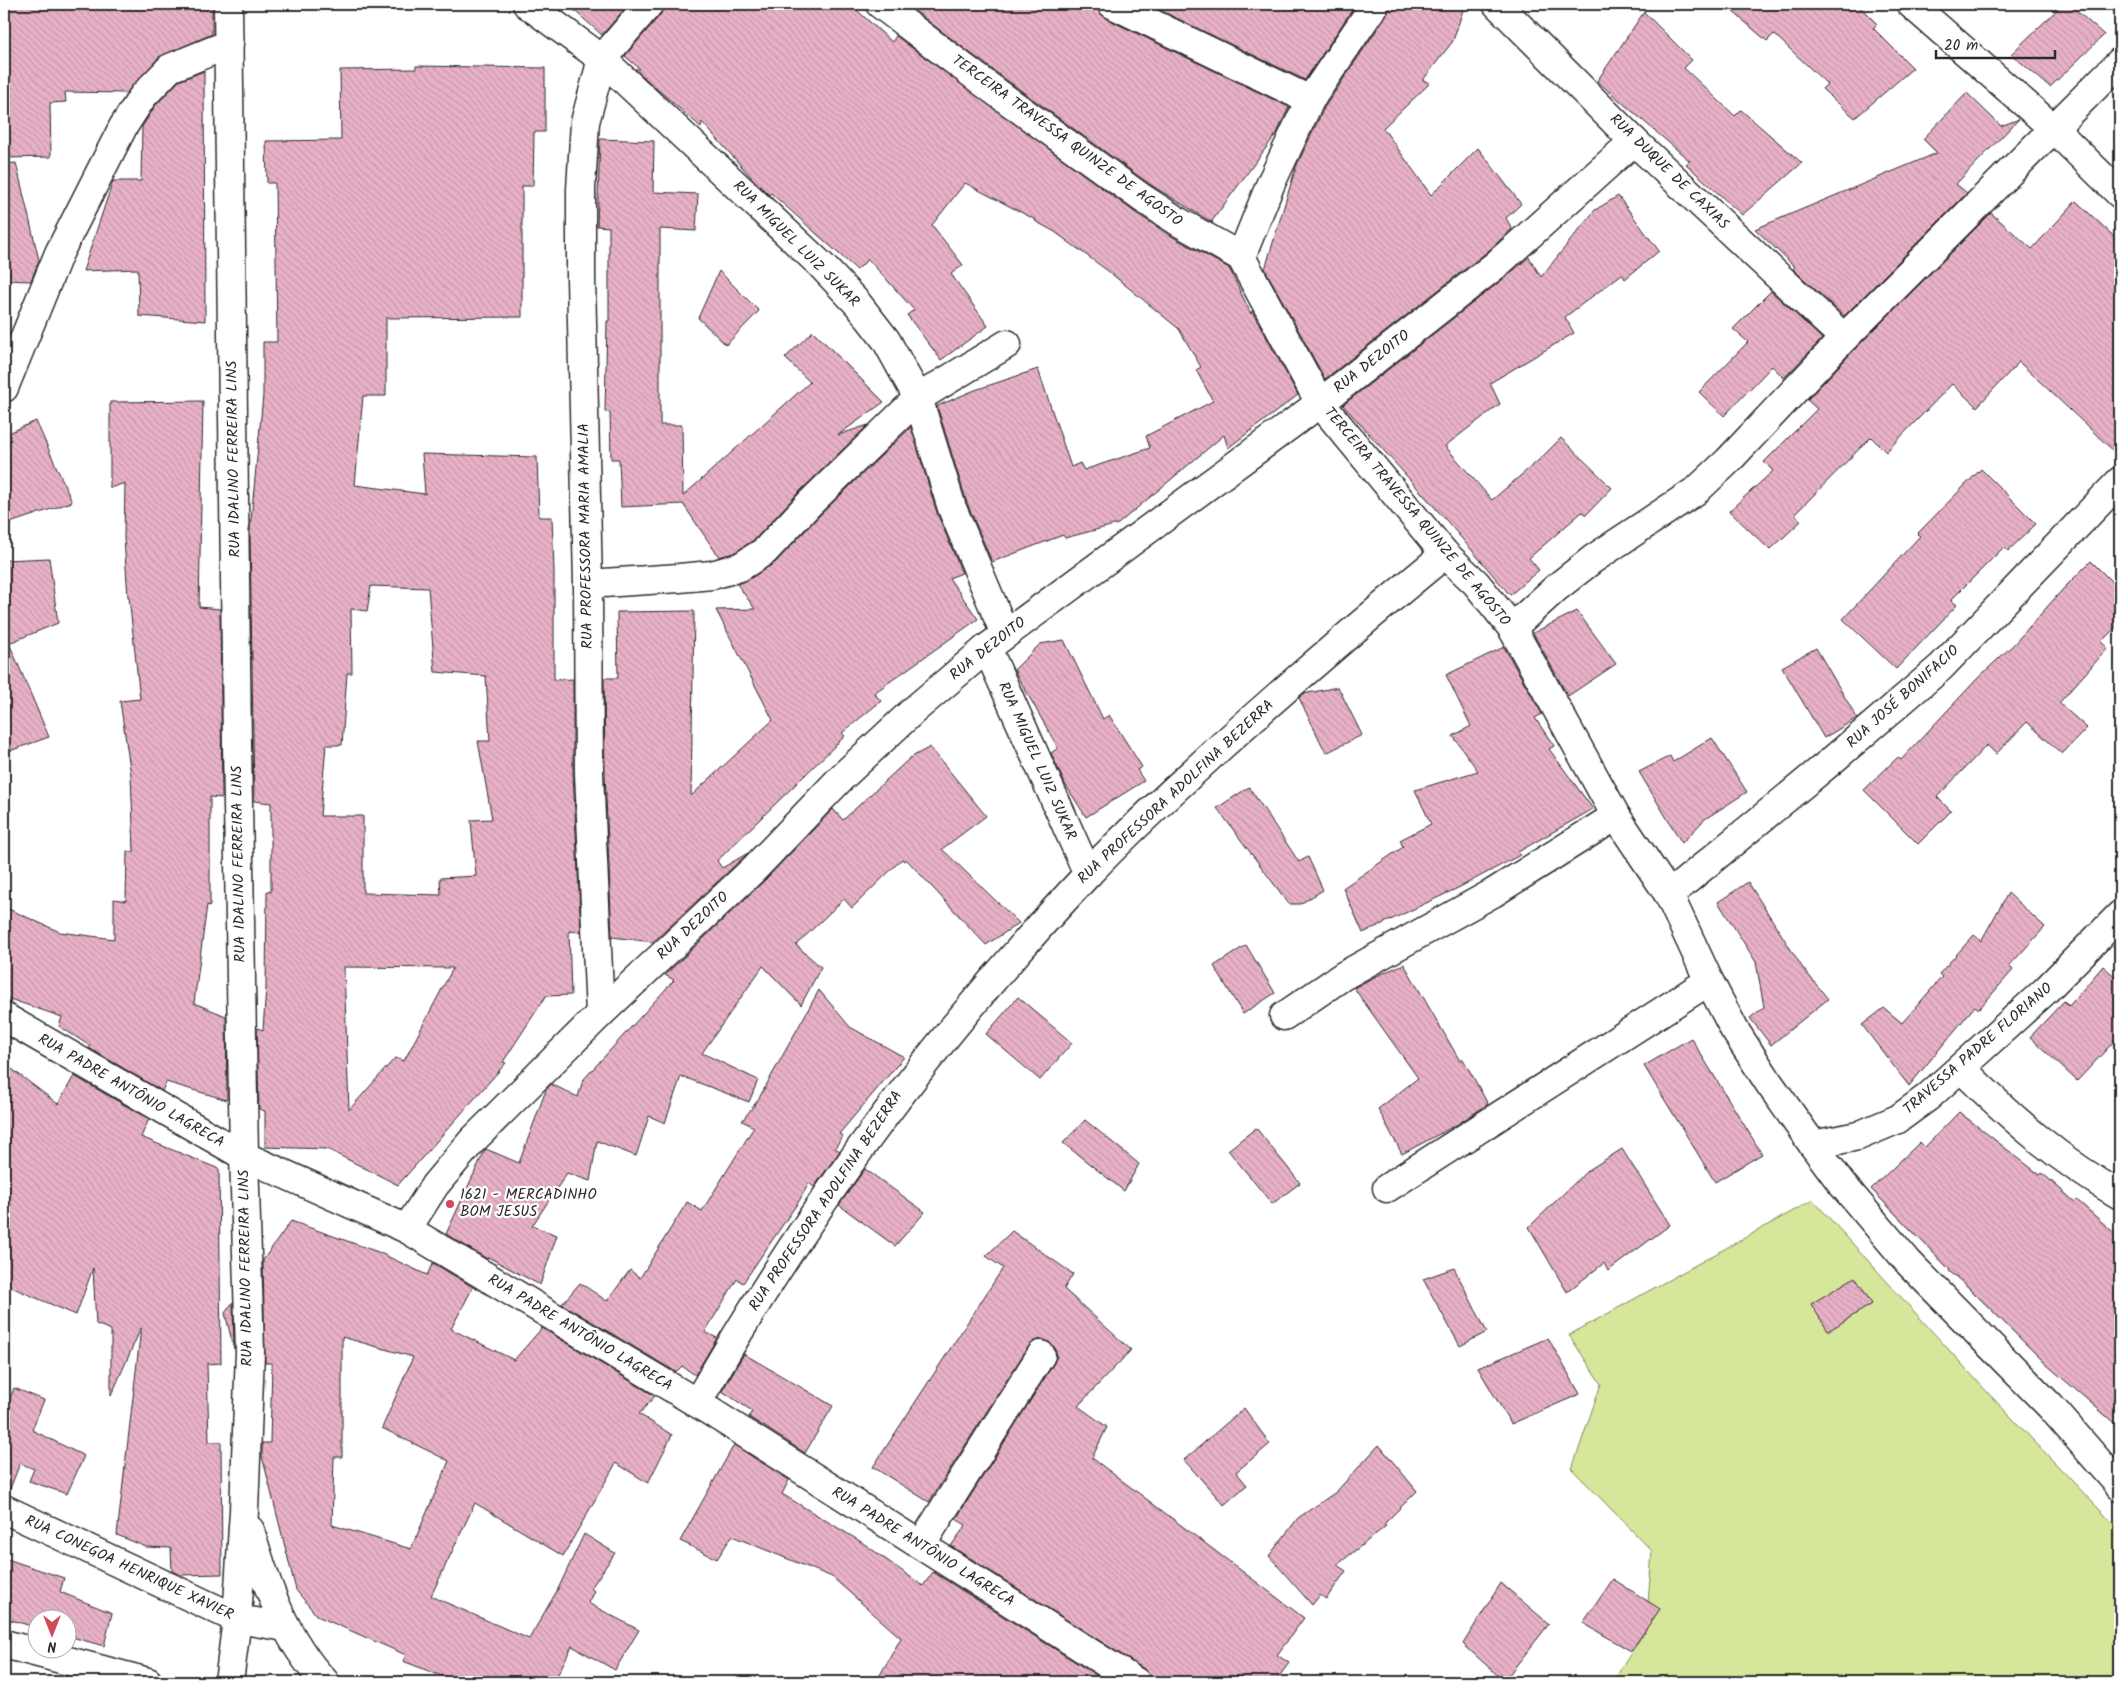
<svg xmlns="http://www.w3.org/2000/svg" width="2124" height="1686" font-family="Kalam,sans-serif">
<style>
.park{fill:#d6e69a;stroke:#808862}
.building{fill:url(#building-back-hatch);stroke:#2b2b2b;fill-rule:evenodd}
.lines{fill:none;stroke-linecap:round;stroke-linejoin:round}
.minor-casing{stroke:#2b2b2b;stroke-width:31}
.minor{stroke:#fff;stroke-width:28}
.poi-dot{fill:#d1495b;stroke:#fff;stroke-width:2}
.labels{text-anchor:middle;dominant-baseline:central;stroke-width:4.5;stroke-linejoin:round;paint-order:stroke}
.street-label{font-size:15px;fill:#2b2b2b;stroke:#fff}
.poi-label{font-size:15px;fill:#2b2b2b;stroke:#fff;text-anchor:start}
</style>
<defs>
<pattern id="building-back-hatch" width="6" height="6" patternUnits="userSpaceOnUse" patternTransform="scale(1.25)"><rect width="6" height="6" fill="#e8b1c8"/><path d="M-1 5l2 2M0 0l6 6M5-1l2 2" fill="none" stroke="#c798ac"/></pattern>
</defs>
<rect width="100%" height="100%" fill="#fff"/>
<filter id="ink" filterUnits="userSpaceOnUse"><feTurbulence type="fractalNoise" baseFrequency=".02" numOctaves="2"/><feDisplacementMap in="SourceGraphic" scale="10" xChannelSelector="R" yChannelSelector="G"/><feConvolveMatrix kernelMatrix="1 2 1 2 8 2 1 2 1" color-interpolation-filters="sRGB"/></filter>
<g filter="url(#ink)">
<path class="park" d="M 1813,1200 L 1989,1394 L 2120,1531 L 2120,1682 L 1613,1682 L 1646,1629 L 1652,1551 L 1572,1469 L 1601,1384 L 1569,1335 Z"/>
<g class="building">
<path d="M 4,4 L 212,4 L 212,34 L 159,57 L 127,93 L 65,92 L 66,102 L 50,103 L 51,157 L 4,158 Z"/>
<path d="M 567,4 L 629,4 L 602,35 Z"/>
<path d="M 664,4 L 850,4 L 892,42 L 896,36 L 1133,211 L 1171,236 L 1229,268 L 1251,314 L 1252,311 L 1298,395 L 1228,448 L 1224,435 L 1118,524 L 1065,538 L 1063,535 L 992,562 L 967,503 L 937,406 L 975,390 L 1038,369 L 1071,467 L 1080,463 L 1084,470 L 1150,448 L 1146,436 L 1213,401 L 1196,370 L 1201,367 L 1179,329 L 1108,271 L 1055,232 L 1035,221 L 1036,220 L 965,183 L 932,225 L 963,265 L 951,274 L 988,326 L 941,360 L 907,315 L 914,310 L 868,259 L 857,270 L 771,193 L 769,195 L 751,177 L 702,122 L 701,127 L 658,90 L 635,69 L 640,69 L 625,56 L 661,14 Z"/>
<path d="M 915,4 L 1097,4 L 1099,12 L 1105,18 L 1289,107 L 1277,133 L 1212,221 L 1213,223 L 1151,185 L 1001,76 L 912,9 Z"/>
<path d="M 1147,4 L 1356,4 L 1305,80 Z"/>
<path d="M 1390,4 L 1465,4 L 1453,41 L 1423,80 L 1430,83 L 1383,128 L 1431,195 L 1478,148 L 1521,204 L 1506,218 L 1512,229 L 1487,252 L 1325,379 L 1265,269 L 1296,167 L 1324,108 L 1388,13 Z"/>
<path d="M 1724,4 L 1857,4 L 1877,24 L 1873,28 L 1913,68 L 1855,118 L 1822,89 L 1827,84 L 1774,34 L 1767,41 Z"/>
<path d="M 2063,4 L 2069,4 L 2104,35 L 2050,87 L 2011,54 Z"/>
<path d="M 1644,12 L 1692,60 L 1684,68 L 1735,116 L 1741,110 L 1802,163 L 1742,215 L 1686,164 L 1690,161 L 1597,81 Z"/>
<path d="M 416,66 L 545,68 L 545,132 L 534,132 L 533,186 L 522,186 L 522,317 L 386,318 L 386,396 L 363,396 L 355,485 L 425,494 L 422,454 L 537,457 L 539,517 L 552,517 L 554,570 L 554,680 L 573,679 L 573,774 L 581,932 L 569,931 L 571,995 L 546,996 L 503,1062 L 506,1063 L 398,1185 L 327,1149 L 265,1147 L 265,1111 L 259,1109 L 257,1028 L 263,1030 L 266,988 L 267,891 L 271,892 L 271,803 L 254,801 L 250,530 L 263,395 L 263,342 L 277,342 L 275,183 L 267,183 L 266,141 L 341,140 L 340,70 L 416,69 ZM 371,586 L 428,588 L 435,672 L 486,676 L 490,741 L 478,741 L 492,819 L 471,820 L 476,876 L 440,878 L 441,895 L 363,893 L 363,816 L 320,816 L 326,745 L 342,745 L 347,673 L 352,673 L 351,609 L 367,611 ZM 344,967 L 453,968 L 404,1061 L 395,1058 L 349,1110 Z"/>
<path d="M 204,71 L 205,321 L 139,316 L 138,269 L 83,271 L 113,181 L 141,181 L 142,127 L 155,106 L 179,81 Z"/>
<path d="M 1967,93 L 2001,126 L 2019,119 L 1956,184 L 1967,193 L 1844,316 L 1793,269 L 1795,267 L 1755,229 L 1937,153 L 1923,139 Z"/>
<path d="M 600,139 L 654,141 L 653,192 L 698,194 L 696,231 L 660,229 L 660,425 L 682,425 L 683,496 L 810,382 L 785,358 L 813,331 L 884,402 L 838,435 L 868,425 L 797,494 L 755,539 L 734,553 L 719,557 L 683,504 L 621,507 L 619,459 L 611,459 L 610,412 L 605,412 L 607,321 L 609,321 L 609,227 L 597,226 Z"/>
<path d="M 16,163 L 39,260 L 31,281 L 4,280 L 4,164 Z"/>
<path d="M 1618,196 L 1659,251 L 1625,279 L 1622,274 L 1565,317 L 1574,333 L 1490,383 L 1500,404 L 1445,446 L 1492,500 L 1540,459 L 1561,438 L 1612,488 L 1586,515 L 1582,512 L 1529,558 L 1539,570 L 1510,595 L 1446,520 L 1343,405 L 1507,276 L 1529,257 L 1541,277 L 1595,210 Z"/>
<path d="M 2076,201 L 2120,242 L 2120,457 L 2019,362 L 1977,407 L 1952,384 L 1886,452 L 1871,437 L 1795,514 L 1801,521 L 1770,550 L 1729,511 L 1773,471 L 1764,462 L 1817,409 L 1807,400 L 1855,349 L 1991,213 L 2032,249 Z"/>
<path d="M 719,271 L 759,311 L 726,345 L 698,318 Z"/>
<path d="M 1771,291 L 1822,339 L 1784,378 L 1772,366 L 1724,416 L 1699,392 L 1748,342 L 1733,329 Z"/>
<path d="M 203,401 L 199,607 L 220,609 L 222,798 L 210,797 L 210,906 L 207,905 L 194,1003 L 226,1016 L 227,1100 L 166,1082 L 162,1091 L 89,1048 L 90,1046 L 59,1026 L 62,1017 L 4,997 L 4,907 L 60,932 L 114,939 L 114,899 L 126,901 L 127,851 L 134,852 L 131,775 L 120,701 L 140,699 L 129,597 L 128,597 L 124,539 L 125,483 L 110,488 L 110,402 Z"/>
<path d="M 36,421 L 72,502 L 4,525 L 4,435 Z"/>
<path d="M 911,427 L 937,513 L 962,573 L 949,578 L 978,619 L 874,693 L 881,701 L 842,733 L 845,736 L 717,861 L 722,868 L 748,853 L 653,942 L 612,937 L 605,773 L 604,678 L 618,678 L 617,612 L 694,611 L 691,796 L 773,720 L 716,610 L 755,609 L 737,584 L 748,580 L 776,562 L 819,516 Z"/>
<path d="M 1981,469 L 2036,524 L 2008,551 L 2004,547 L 1951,600 L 1957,605 L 1896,669 L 1843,619 L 1920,536 L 1917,534 Z"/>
<path d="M 49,558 L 58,623 L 9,643 L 49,737 L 4,753 L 4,560 Z"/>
<path d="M 2091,561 L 2120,590 L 2120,623 L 2101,642 L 2108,648 L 2059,703 L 2087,728 L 2062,754 L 2027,722 L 1996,754 L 1987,745 L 1937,797 L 1951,811 L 1918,844 L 1864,790 L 1898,757 L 1901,760 L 1978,678 L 2014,644 L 2064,588 Z"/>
<path d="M 1577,611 L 1616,664 L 1568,696 L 1533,633 Z"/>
<path d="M 1064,640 L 1103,719 L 1109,715 L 1142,767 L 1137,770 L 1144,781 L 1086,817 L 1065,784 L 1051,753 L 1058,748 L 1014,670 L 1040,644 Z"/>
<path d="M 1504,647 L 1542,714 L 1535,718 L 1554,746 L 1549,749 L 1593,809 L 1518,852 L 1520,855 L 1460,887 L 1363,933 L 1343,888 L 1403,847 L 1400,840 L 1431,824 L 1415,790 L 1478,771 L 1453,736 L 1471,726 L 1446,675 Z"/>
<path d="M 1816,648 L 1857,718 L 1824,738 L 1782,667 Z"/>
<path d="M 1338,687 L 1362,735 L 1326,753 L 1299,698 L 1303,694 Z"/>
<path d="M 1712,738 L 1747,792 L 1705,819 L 1682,843 L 1639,772 L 1670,756 L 1673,762 Z"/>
<path d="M 930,747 L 986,816 L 942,849 L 1019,923 L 986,945 L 906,859 L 904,861 L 902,859 L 852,908 L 844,899 L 796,945 L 821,967 L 801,1005 L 763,966 L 702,1053 L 758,1080 L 749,1102 L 681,1076 L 665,1123 L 649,1116 L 636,1156 L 597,1141 L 590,1181 L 567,1173 L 532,1226 L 557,1235 L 540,1285 L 488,1257 L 487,1259 L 446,1234 L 484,1152 L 486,1149 L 519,1163 L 546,1090 L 551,1084 L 578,1097 L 583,1080 L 674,980 L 665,975 L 765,880 L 833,809 L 843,820 L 910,758 Z"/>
<path d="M 1249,787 L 1299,862 L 1308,857 L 1323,890 L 1300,904 L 1289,904 L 1217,808 Z"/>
<path d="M 1748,882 L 1802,967 L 1828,999 L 1771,1045 L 1750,1018 L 1764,1007 L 1756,962 L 1718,902 Z"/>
<path d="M 2008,893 L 2045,927 L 2009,966 L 2013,970 L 1979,1009 L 1975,1006 L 1909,1086 L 1862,1025 L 1884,1008 L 1902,1023 L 1942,977 L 1939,974 L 1974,935 L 1981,941 Z"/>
<path d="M 1246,945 L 1275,993 L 1243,1014 L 1214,966 Z"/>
<path d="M 1404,964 L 1460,1061 L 1463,1059 L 1488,1104 L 1458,1124 L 1402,1154 L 1378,1109 L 1418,1078 L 1354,988 L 1374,977 Z"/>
<path d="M 2103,966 L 2120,981 L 2120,1035 L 2077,1081 L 2030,1037 L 2064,1001 L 2069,1006 Z"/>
<path d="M 819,990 L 850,1027 L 904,1057 L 839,1134 L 843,1136 L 835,1148 L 840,1151 L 814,1187 L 809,1183 L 799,1201 L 743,1283 L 737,1279 L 705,1332 L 717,1338 L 695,1375 L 682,1366 L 676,1372 L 562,1304 L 580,1283 L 607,1301 L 630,1270 L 640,1278 L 687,1202 L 702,1211 L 754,1127 L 742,1121 L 758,1100 Z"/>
<path d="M 1018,997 L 1072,1043 L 1040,1080 L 986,1034 Z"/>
<path d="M 1691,1038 L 1762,1154 L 1715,1182 L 1644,1066 Z"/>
<path d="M 4,1063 L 58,1104 L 74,1076 L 149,1119 L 141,1137 L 219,1169 L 221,1363 L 207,1364 L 209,1442 L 221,1442 L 222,1574 L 180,1575 L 172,1571 L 171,1548 L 146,1547 L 117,1535 L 141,1328 L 111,1396 L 111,1330 L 96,1324 L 93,1268 L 76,1315 L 4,1284 Z"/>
<path d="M 1959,1112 L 2040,1175 L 2042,1173 L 2075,1202 L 2077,1200 L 2120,1238 L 2120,1428 L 2047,1365 L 1968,1287 L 1949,1271 L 1950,1270 L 1871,1189 L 1920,1142 L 1925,1147 Z"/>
<path d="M 1085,1120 L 1139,1164 L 1124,1191 L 1063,1143 Z"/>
<path d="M 1256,1128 L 1300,1183 L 1272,1204 L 1228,1150 Z"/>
<path d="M 1622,1149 L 1670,1225 L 1608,1271 L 1604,1263 L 1567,1292 L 1529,1227 L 1587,1171 Z"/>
<path d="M 865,1169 L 925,1212 L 895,1246 L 839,1205 Z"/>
<path d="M 291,1221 L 378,1252 L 427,1275 L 433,1263 L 473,1287 L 451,1329 L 514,1360 L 542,1328 L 655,1396 L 639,1414 L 672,1435 L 648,1483 L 616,1463 L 563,1556 L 475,1503 L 431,1596 L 529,1639 L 558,1589 L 584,1534 L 615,1553 L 591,1588 L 594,1591 L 588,1603 L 639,1630 L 615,1670 L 572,1646 L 554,1682 L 457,1682 L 403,1661 L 406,1655 L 317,1616 L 296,1590 L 262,1456 L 262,1443 L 270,1443 L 272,1363 L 265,1363 L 263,1260 ZM 342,1337 L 413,1357 L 382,1428 L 449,1461 L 411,1549 L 332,1525 L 334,1457 L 342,1457 Z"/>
<path d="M 1012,1231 L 1073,1274 L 1064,1289 L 1131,1350 L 1078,1406 L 1107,1427 L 1092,1458 L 1304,1618 L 1277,1655 L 1289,1663 L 1275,1682 L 1152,1682 L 1150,1674 L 1144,1669 L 951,1546 L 966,1525 L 956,1519 L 1054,1363 L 1057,1356 L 1055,1348 L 1049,1342 L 1042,1339 L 1034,1341 L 1028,1347 L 929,1502 L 873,1467 L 1003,1268 L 986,1256 Z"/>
<path d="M 1454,1268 L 1487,1332 L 1460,1346 L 1423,1279 Z"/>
<path d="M 1855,1277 L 1872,1304 L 1828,1331 L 1811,1304 Z"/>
<path d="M 233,1302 L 234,1349 L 225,1313 Z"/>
<path d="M 1548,1338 L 1580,1394 L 1511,1424 L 1478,1368 Z"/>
<path d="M 744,1354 L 833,1406 L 805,1453 L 749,1417 L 752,1411 L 722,1391 Z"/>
<path d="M 14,1388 L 44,1400 L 32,1430 L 84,1456 L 67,1494 L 29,1481 L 34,1469 L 20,1463 L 8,1494 L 4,1494 L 4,1414 Z"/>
<path d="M 1244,1408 L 1270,1444 L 1236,1472 L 1247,1485 L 1224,1505 L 1184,1460 Z"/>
<path d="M 734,1445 L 789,1480 L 782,1494 L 863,1543 L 923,1586 L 933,1572 L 1107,1682 L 876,1682 L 901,1638 L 832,1577 L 732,1536 L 717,1559 L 680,1541 Z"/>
<path d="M 1379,1445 L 1417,1491 L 1384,1524 L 1386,1526 L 1337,1565 L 1346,1571 L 1326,1599 L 1320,1595 L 1312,1605 L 1269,1556 L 1298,1518 L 1336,1492 Z"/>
<path d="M 4,1558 L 64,1578 L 60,1592 L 112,1613 L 104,1646 L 68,1636 L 68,1618 L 38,1618 L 38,1628 L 4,1618 Z"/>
<path d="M 1613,1579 L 1660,1609 L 1631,1651 L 1583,1623 Z"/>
<path d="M 1501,1583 L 1549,1624 L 1504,1681 L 1463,1644 Z"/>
</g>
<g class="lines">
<defs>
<g id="minor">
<path d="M 228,4 L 237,745 L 244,1156 L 250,1352 L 244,1511 L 237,1619 L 229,1682"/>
<path d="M 527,4 L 602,59 L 821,265 L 858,304 L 886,340 L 918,398 L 952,508 L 1005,634"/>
<path d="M 880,4 L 992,89 L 1142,198 L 1179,222 L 1241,257 L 1320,403 L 1445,554 L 1476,583 L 1512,628 L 1616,816 L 1669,895 L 1709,981 L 1734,1029 L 1769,1083 L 1813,1145 L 1842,1184 L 1909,1263 L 2050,1406 L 2120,1486"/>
<path d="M 1112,4 L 1310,100"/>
<path d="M 1497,4 L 1634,141 L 1844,338"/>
<path d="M 1911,4 L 2054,129 L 2120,194"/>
<path d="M 1241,257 L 1271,183 L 1310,100 L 1375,4"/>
<path d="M 4,388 L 59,253 L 123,127 L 143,96 L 170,68 L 229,44"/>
<path d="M 588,584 L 679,578 L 712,575 L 740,567 L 765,551 L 808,505 L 918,398 L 1007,344"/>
<path d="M 1512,628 L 1556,588 L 1593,559 L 1697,490 L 1728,461 L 1844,338 L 2120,62"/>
<path d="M 987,648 L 1088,874"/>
<path d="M 1669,895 L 1829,763 L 1941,667 L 2120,481"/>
<path d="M 600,1014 L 589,773 L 588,584 L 581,279 L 581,189 L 585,122 L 602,59 L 649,4"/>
<path d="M 1284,1016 L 1343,976 L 1493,893 L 1616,816"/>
<path d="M 4,1017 L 244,1156 L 407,1229 L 697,1403 L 1136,1682"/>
<path d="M 1961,1068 C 2010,1117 2060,1161 2120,1195"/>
<path d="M 1813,1145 L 1858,1136 L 1898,1119 L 1928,1097 L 2045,991 L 2120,915"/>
<path d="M 1387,1188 L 1709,981"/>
<path d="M 407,1229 L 435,1185 L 472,1141 L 600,1014 L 754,869 L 842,777 L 914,710 L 987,648 L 1320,403 L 1497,264 L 1634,141"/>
<path d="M 697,1403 C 807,1209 934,1037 1087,875 C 1127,832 1172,792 1215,752 C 1290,684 1367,618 1445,554"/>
<path d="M 4,1509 L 237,1619 L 286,1627"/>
<path d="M 250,1530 C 266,1585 285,1640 325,1682"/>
<path d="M 921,1545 L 1041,1355"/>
<path d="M 4,1644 L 148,1682"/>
</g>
</defs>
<use href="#minor" class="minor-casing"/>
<use href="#minor" class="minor"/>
</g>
</g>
<circle class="poi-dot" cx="450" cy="1204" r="5"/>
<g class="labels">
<g class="street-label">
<text transform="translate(1067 141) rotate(36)">TERCEIRA TRAVESSA QUINZE DE AGOSTO</text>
<text transform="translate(1669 172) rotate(44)">RUA DUQUE DE CAXIAS</text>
<text transform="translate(796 244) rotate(45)">RUA MIGUEL LUIZ SUKAR</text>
<text transform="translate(1372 362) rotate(-38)">RUA DEZOITO</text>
<text transform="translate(234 459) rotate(-91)">RUA IDALINO FERREIRA LINS</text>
<text transform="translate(1417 517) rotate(50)">TERCEIRA TRAVESSA QUINZE DE AGOSTO</text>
<text transform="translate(586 536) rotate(-91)">RUA PROFESSORA MARIA AMALIA</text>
<text transform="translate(988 649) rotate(-38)">RUA DEZOITO</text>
<text transform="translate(1903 697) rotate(-42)">RUA JOSÉ BONIFACIO</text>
<text transform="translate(1037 761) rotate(66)">RUA MIGUEL LUIZ SUKAR</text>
<text transform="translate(1176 792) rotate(-43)">RUA PROFESSORA ADOLFINA BEZERRA</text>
<text transform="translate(239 864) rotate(-91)">RUA IDALINO FERREIRA LINS</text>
<text transform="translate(693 926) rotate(-43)">RUA DEZOITO</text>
<text transform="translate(1978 1049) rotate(-41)">TRAVESSA PADRE FLORIANO</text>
<text transform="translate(131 1091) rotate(30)">RUA PADRE ANTÔNIO LAGRECA</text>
<text transform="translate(826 1201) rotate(-56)">RUA PROFESSORA ADOLFINA BEZERRA</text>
<text transform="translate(246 1268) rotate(-91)">RUA IDALINO FERREIRA LINS</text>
<text transform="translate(580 1333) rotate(31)">RUA PADRE ANTÔNIO LAGRECA</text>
<text transform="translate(923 1547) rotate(32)">RUA PADRE ANTÔNIO LAGRECA</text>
<text transform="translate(129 1568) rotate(25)">RUA CONEGOA HENRIQUE XAVIER</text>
</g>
<g class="poi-label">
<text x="460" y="1195">1621 - MERCADINHO<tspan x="460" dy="17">BOM JESUS</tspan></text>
</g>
</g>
<rect width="2124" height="1686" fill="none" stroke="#fff" stroke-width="20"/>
<rect x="10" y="10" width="2104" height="1666" fill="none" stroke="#2b2b2b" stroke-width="2" filter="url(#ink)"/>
<g transform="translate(52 1634) rotate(180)"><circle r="24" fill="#ffffff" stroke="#aaaaaa"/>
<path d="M0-4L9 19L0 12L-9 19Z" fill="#d1495b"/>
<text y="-8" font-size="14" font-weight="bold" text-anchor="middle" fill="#2b2b2b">N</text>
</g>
<path d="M1936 50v8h119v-8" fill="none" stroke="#2b2b2b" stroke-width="2.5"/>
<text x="1944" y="50" font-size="15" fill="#2b2b2b" stroke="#ffffff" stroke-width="4" paint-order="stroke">20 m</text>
</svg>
